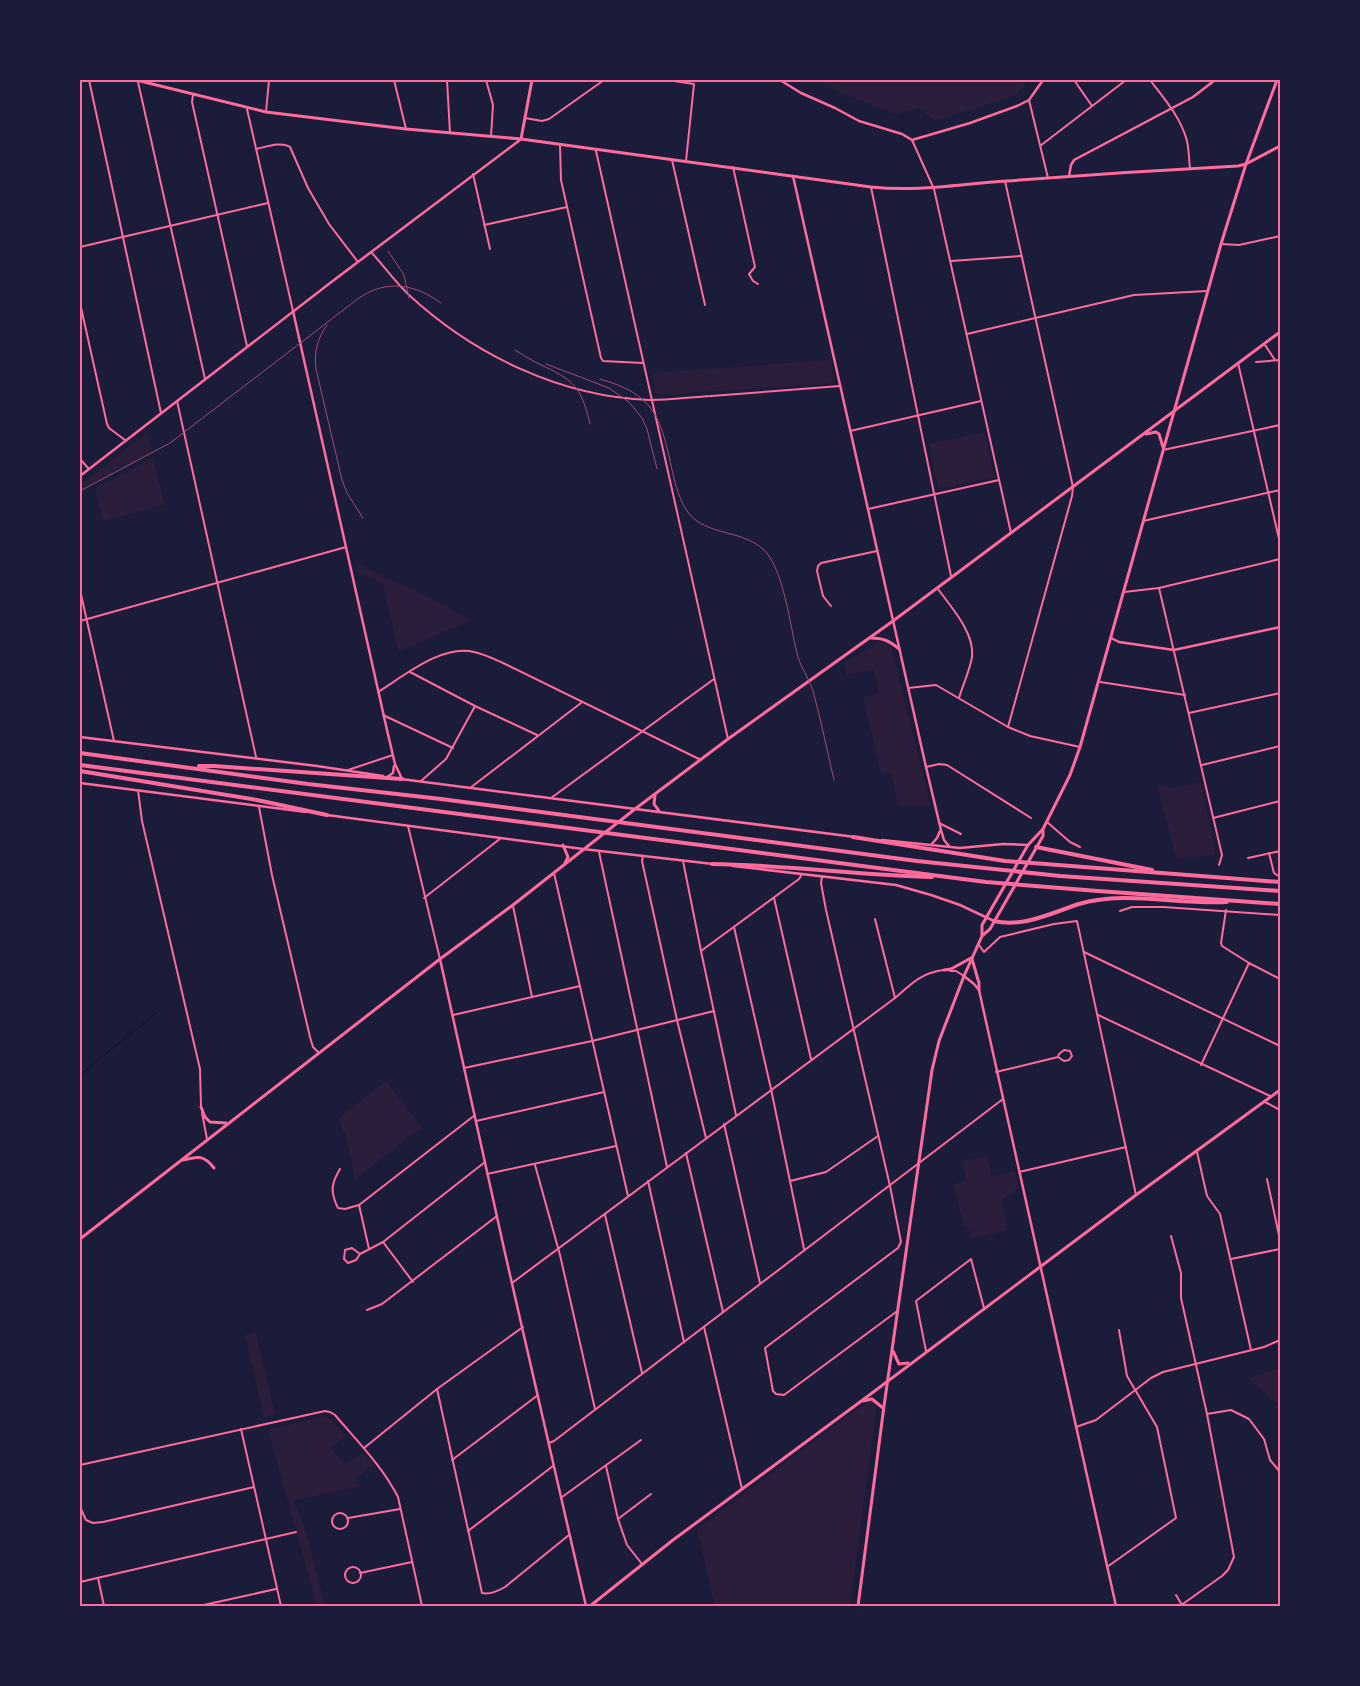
<svg xmlns="http://www.w3.org/2000/svg" width="1360" height="1686" font-family="Poppins,sans-serif">
<style>
.green{fill:#2a1e3b}
.lines{fill:none;stroke-linecap:round;stroke-linejoin:round}
.stream{stroke:#12122b;stroke-width:1}
.minor{stroke:#ff6b9d;stroke-width:2}
.tertiary{stroke:#ff6b9d;stroke-width:2.5}
.secondary{stroke:#ff6b9d;stroke-width:3}
.motorway{stroke:#ff6b9d;stroke-width:4}
.rail{stroke:#a44b75;stroke-width:1}
.neatline{fill:none;stroke:#ff6b9d;stroke-width:2}
</style>
<rect width="100%" height="100%" fill="#1b1b3a"/>
<g class="green">
<path d="M 818,80 L 1029,80 L 1016,95 L 935,121 L 919,108 L 894,114 L 850,96 Z"/>
<path d="M 831,360 L 834,383 L 656,395 L 652,373 Z"/>
<path d="M 984,432 L 994,477 L 938,489 L 929,444 Z"/>
<path d="M 147,433 L 152,452 L 80,490 L 80,485 Z"/>
<path d="M 153,458 L 165,505 L 103,521 L 95,488 Z"/>
<path d="M 356,563 L 432,599 L 471,620 L 398,651 L 383,584 L 359,574 Z"/>
<path d="M 879,642 L 891,646 L 931,806 L 898,806 L 891,773 L 881,774 L 863,697 L 879,693 L 874,669 L 847,675 L 844,663 Z"/>
<path d="M 1201,782 L 1216,855 L 1176,859 L 1157,785 L 1175,788 Z"/>
<path d="M 386,1081 L 422,1127 L 355,1179 L 345,1133 L 341,1127 L 339,1118 Z"/>
<path d="M 987,1156 L 991,1176 L 1015,1171 L 1018,1188 L 1002,1200 L 1008,1230 L 971,1238 L 968,1225 L 964,1227 L 954,1184 L 966,1181 L 962,1161 Z"/>
<path d="M 256,1333 L 275,1414 L 264,1417 L 245,1335 Z"/>
<path d="M 1280,1368 L 1280,1406 L 1248,1378 Z"/>
<path d="M 872,1400 L 877,1404 L 850,1606 L 715,1606 L 697,1529 L 853,1412 Z"/>
<path d="M 325,1416 L 332,1419 L 346,1436 L 331,1448 L 345,1465 L 363,1452 L 373,1465 L 355,1479 L 361,1486 L 293,1501 L 304,1524 L 325,1606 L 317,1606 L 268,1430 Z"/>
</g>
<g class="lines">
<path class="stream" d="M 80,1075 L 156,1013"/>
<g class="minor">
<path d="M 89,80 L 161,413"/>
<path d="M 394,80 L 406,129"/>
<path d="M 447,80 L 450,133"/>
<path d="M 486,80 L 493,105 L 491,136"/>
<path d="M 667,80 L 694,84 L 686,161"/>
<path d="M 1074,80 L 1092,106"/>
<path d="M 1150,80 C 1164,98 1181,118 1187,141 C 1189,150 1189,160 1190,169"/>
<path d="M 138,82 L 205,379"/>
<path d="M 193,95 L 192,102 L 247,346"/>
<path d="M 1029,100 L 1048,178"/>
<path d="M 247,109 L 293,311"/>
<path d="M 266,112 L 269,80"/>
<path d="M 525,118 L 542,121 L 549,119 L 604,80"/>
<path d="M 912,140 L 934,189 L 1011,533"/>
<path d="M 560,145 L 561,180 L 601,358 L 603,361 L 643,363"/>
<path d="M 1040,146 L 1126,80"/>
<path d="M 256,149 C 266,147 281,141 290,147 L 308,188 L 329,224 L 358,262"/>
<path d="M 596,151 L 728,739"/>
<path d="M 672,160 L 705,305"/>
<path d="M 733,167 L 755,267 L 749,274 L 753,281 L 758,284"/>
<path d="M 473,174 L 490,249"/>
<path d="M 1005,181 L 1073,487 L 1072,496 L 1008,727"/>
<path d="M 871,187 L 951,576"/>
<path d="M 484,225 L 567,207"/>
<path d="M 1221,244 L 1239,245 L 1280,236"/>
<path d="M 80,247 L 268,203"/>
<path d="M 371,252 C 384,266 395,282 409,295 C 474,355 561,397 650,400 C 670,400 691,397 711,396 C 754,393 797,389 840,386"/>
<path d="M 951,261 L 1021,256"/>
<path d="M 80,303 L 107,424 L 109,428 L 125,440"/>
<path d="M 967,334 L 1134,295 L 1207,291"/>
<path d="M 1265,345 L 1275,360"/>
<path d="M 1256,362 L 1280,360"/>
<path d="M 1238,363 L 1280,543"/>
<path d="M 177,401 L 256,757"/>
<path d="M 850,431 L 981,401"/>
<path d="M 1163,450 L 1280,425"/>
<path d="M 80,459 L 89,469"/>
<path d="M 868,509 L 999,480"/>
<path d="M 1143,521 L 1280,490"/>
<path d="M 1159,588 L 1222,855 L 1219,865"/>
<path d="M 938,589 C 951,607 975,633 972,657 C 970,670 963,684 959,698"/>
<path d="M 80,590 L 114,741"/>
<path d="M 1124,592 L 1159,588 L 1280,559"/>
<path d="M 831,606 L 823,596 L 817,571 L 818,566 L 821,563 L 877,551"/>
<path d="M 80,621 L 346,547"/>
<path d="M 410,672 L 475,706 L 537,735"/>
<path d="M 1100,682 L 1185,695"/>
<path d="M 908,688 L 936,685 L 1008,727 L 1030,736 L 1080,747"/>
<path d="M 378,692 C 404,676 442,644 474,652 C 484,654 494,659 503,663 L 701,760"/>
<path d="M 1189,713 L 1280,693"/>
<path d="M 383,715 L 453,748"/>
<path d="M 1202,765 L 1280,746"/>
<path d="M 926,767 L 939,764 L 947,765 L 1031,818"/>
<path d="M 348,770 L 393,755"/>
<path d="M 421,781 L 446,759 L 475,706"/>
<path d="M 470,788 L 581,703"/>
<path d="M 138,790 L 142,821 L 200,1069 L 201,1106"/>
<path d="M 551,798 L 714,679"/>
<path d="M 259,807 L 272,875 L 310,1037 L 313,1047 L 319,1053"/>
<path d="M 1213,818 L 1280,801"/>
<path d="M 1047,822 L 1070,842 L 1080,847"/>
<path d="M 939,823 L 961,834"/>
<path d="M 408,826 L 440,959"/>
<path d="M 599,852 L 667,1167"/>
<path d="M 1269,853 L 1274,873 L 1280,877"/>
<path d="M 643,856 L 642,861 L 677,1020 L 706,1138"/>
<path d="M 1248,858 L 1280,851"/>
<path d="M 683,861 L 701,951 L 736,1115"/>
<path d="M 554,873 L 628,1196"/>
<path d="M 822,877 L 821,883 L 826,910 L 890,1186 L 901,1242 L 898,1248 L 765,1348 L 773,1391 L 776,1394 L 784,1395 L 896,1312"/>
<path d="M 424,898 L 501,838"/>
<path d="M 774,898 L 811,1059"/>
<path d="M 513,906 L 532,997"/>
<path d="M 1226,910 L 1221,943 L 1222,946 L 1249,963 L 1280,979"/>
<path d="M 1120,911 L 1132,907 L 1163,907 L 1280,915"/>
<path d="M 875,919 L 895,998"/>
<path d="M 734,927 L 771,1089 L 804,1249"/>
<path d="M 979,945 L 984,952 L 1000,937 L 1054,924 L 1077,921 L 1136,1195"/>
<path d="M 701,951 L 799,879 L 802,874"/>
<path d="M 1084,952 L 1280,1046"/>
<path d="M 950,971 L 956,971 L 964,976"/>
<path d="M 453,1015 L 580,986"/>
<path d="M 1098,1015 L 1270,1096"/>
<path d="M 1201,1065 L 1249,963"/>
<path d="M 464,1068 L 592,1041 L 714,1011"/>
<path d="M 996,1072 L 1058,1057 L 1064,1061 L 1069,1060 L 1072,1056 L 1070,1051 L 1064,1050 L 1059,1054 L 1058,1057"/>
<path d="M 1265,1102 L 1280,1110"/>
<path d="M 202,1113 L 207,1139"/>
<path d="M 476,1121 L 604,1092"/>
<path d="M 724,1124 L 760,1283"/>
<path d="M 1197,1152 L 1207,1196 L 1220,1214 L 1251,1350"/>
<path d="M 686,1153 L 723,1312"/>
<path d="M 535,1165 L 560,1255 L 595,1409"/>
<path d="M 340,1169 C 331,1184 330,1192 338,1208 L 345,1209 L 359,1205 L 475,1115"/>
<path d="M 1019,1172 L 1126,1147"/>
<path d="M 487,1174 L 616,1146"/>
<path d="M 1267,1179 L 1280,1240"/>
<path d="M 648,1181 L 684,1342"/>
<path d="M 790,1181 L 826,1172 L 878,1136"/>
<path d="M 359,1205 L 369,1249"/>
<path d="M 605,1215 L 642,1373"/>
<path d="M 1171,1236 L 1181,1273 L 1181,1298 L 1207,1414 L 1234,1557 L 1228,1570 L 1222,1576 L 1180,1606"/>
<path d="M 383,1242 L 413,1282"/>
<path d="M 360,1254 L 352,1248 L 345,1250 L 344,1259 L 348,1263 L 356,1260 L 360,1254 L 383,1242 L 485,1162"/>
<path d="M 1231,1259 L 1280,1249"/>
<path d="M 512,1283 L 895,998 C 911,984 921,973 943,970"/>
<path d="M 367,1310 L 382,1304 L 497,1216"/>
<path d="M 704,1327 L 742,1489"/>
<path d="M 926,1351 L 916,1301 L 971,1259 L 984,1308"/>
<path d="M 437,1389 L 482,1593 C 490,1595 498,1591 505,1587 L 569,1535"/>
<path d="M 1207,1414 L 1231,1410 L 1249,1419 L 1264,1439 L 1270,1460 L 1280,1472"/>
<path d="M 1076,1427 L 1096,1420 L 1151,1378 L 1163,1372 L 1264,1347 L 1280,1340"/>
<path d="M 241,1429 L 281,1606"/>
<path d="M 549,1443 L 554,1441 L 1003,1099"/>
<path d="M 364,1448 L 437,1389 L 523,1327"/>
<path d="M 452,1460 L 538,1395"/>
<path d="M 80,1465 L 325,1411 L 330,1412 L 335,1415 C 357,1441 383,1467 398,1497 L 422,1606"/>
<path d="M 606,1466 L 618,1519 L 627,1545 L 642,1564"/>
<path d="M 562,1497 L 641,1440"/>
<path d="M 80,1507 L 86,1520 L 93,1523 L 103,1522 L 254,1487"/>
<circle cx="340" cy="1521" r="8"/>
<path d="M 348,1518 L 400,1509"/>
<path d="M 618,1519 L 651,1494"/>
<path d="M 468,1531 L 553,1466"/>
<path d="M 1107,1567 L 1176,1518 L 1157,1427 L 1127,1376 L 1119,1330"/>
<circle cx="353" cy="1575" r="8"/>
<path d="M 360,1573 L 412,1562"/>
<path d="M 98,1578 L 104,1606"/>
<path d="M 80,1582 L 296,1532"/>
<path d="M 1176,1595 L 1182,1605"/>
<path d="M 199,1606 L 276,1589"/>
</g>
<g class="tertiary">
<path d="M 780,80 L 801,93 L 835,108 L 859,121 L 902,134 L 912,140 L 970,123 L 1017,106 L 1029,100 L 1043,80"/>
<path d="M 793,176 L 926,767 L 941,830 L 944,840 L 949,846"/>
<path d="M 1069,176 L 1071,165 L 1074,160 L 1193,97 L 1215,80"/>
<path d="M 293,311 L 387,730 L 395,764 L 402,779"/>
<path d="M 80,476 L 334,280 L 520,140"/>
<path d="M 1111,638 L 1119,642 L 1174,650 L 1280,627"/>
<path d="M 80,737 L 317,766 L 383,776"/>
<path d="M 387,777 L 393,773 L 394,766"/>
<path d="M 401,779 L 855,837"/>
<path d="M 80,783 L 306,812"/>
<path d="M 327,815 L 583,849 L 713,864"/>
<path d="M 882,840 L 960,848 L 1003,844 L 1028,845"/>
<path d="M 931,845 L 937,838 L 940,831"/>
<path d="M 733,866 L 896,885 L 931,895 L 960,905 L 994,921"/>
<path d="M 440,959 L 505,1253 L 586,1606"/>
<path d="M 964,976 L 974,984 L 979,990 L 1116,1606"/>
</g>
<g class="secondary">
<path d="M 136,80 L 266,112 L 406,129 L 521,139 L 871,187 C 919,192 959,184 1007,181 C 1084,175 1161,170 1238,166 L 1246,164 L 1280,146"/>
<path d="M 521,139 L 532,80"/>
<path d="M 1146,434 L 1156,432 L 1159,434 L 1163,447"/>
<path d="M 871,638 C 883,638 890,641 899,649"/>
<path d="M 655,795 L 654,804 L 659,811"/>
<path d="M 563,845 L 568,857 L 565,863"/>
<path d="M 982,935 L 982,925 L 986,918 L 1028,845 L 1043,829"/>
<path d="M 972,959 L 979,983 L 979,990"/>
<path d="M 944,970 L 951,969 L 971,958"/>
<path d="M 201,1107 L 205,1117 L 210,1122 L 226,1123"/>
<path d="M 183,1160 C 198,1156 204,1155 214,1168"/>
<path d="M 80,1239 L 440,959 L 513,905 L 635,809 L 728,739 L 893,621 L 1280,332"/>
<path d="M 893,1351 L 899,1364 L 908,1363"/>
<path d="M 863,1401 L 872,1399 L 883,1408"/>
<path d="M 590,1606 L 673,1540 L 860,1402 L 1136,1195 L 1280,1090"/>
<path d="M 858,1606 L 884,1406 L 932,1070 L 939,1041 L 964,976 L 982,936 L 990,929 L 1043,836 L 1043,829 L 1070,775 L 1080,747 L 1221,244 L 1246,164 L 1277,80"/>
</g>
<g class="motorway">
<path d="M 80,753 L 308,784 L 441,799 L 917,861 L 1060,876 L 1280,891"/>
<path d="M 80,765 L 986,882 L 1098,891 L 1280,904"/>
<path d="M 199,766 L 214,766 L 402,779"/>
<path d="M 80,771 L 257,800 L 327,815"/>
<path d="M 853,837 L 1005,861 L 1280,882"/>
<path d="M 1036,847 L 1152,870"/>
<path d="M 712,864 C 786,865 859,875 932,877"/>
<path d="M 994,921 C 1023,928 1051,913 1079,904 C 1124,890 1179,905 1227,902"/>
</g>
<g class="rail">
<path d="M 388,251 L 404,275 L 409,298"/>
<path d="M 327,325 C 317,339 314,352 316,369 L 342,480 L 347,493 L 363,518"/>
<path d="M 515,350 C 523,355 531,360 539,364 C 573,380 581,385 590,424"/>
<path d="M 546,364 L 609,388 L 629,402 L 642,418 L 647,429 L 657,469"/>
<path d="M 600,379 C 653,394 660,415 671,465 C 674,480 678,495 685,508 C 702,537 741,528 764,550 C 784,570 790,626 797,653 C 800,667 809,678 813,691 C 821,720 827,750 834,780"/>
<path d="M 80,491 L 170,443 L 359,298 C 387,279 415,284 441,303"/>
</g>
</g>
<rect width="1360" height="1686" fill="none" stroke="#1b1b3a" stroke-width="162"/>
<rect x="81" y="81" width="1198" height="1524" class="neatline"/>
</svg>
